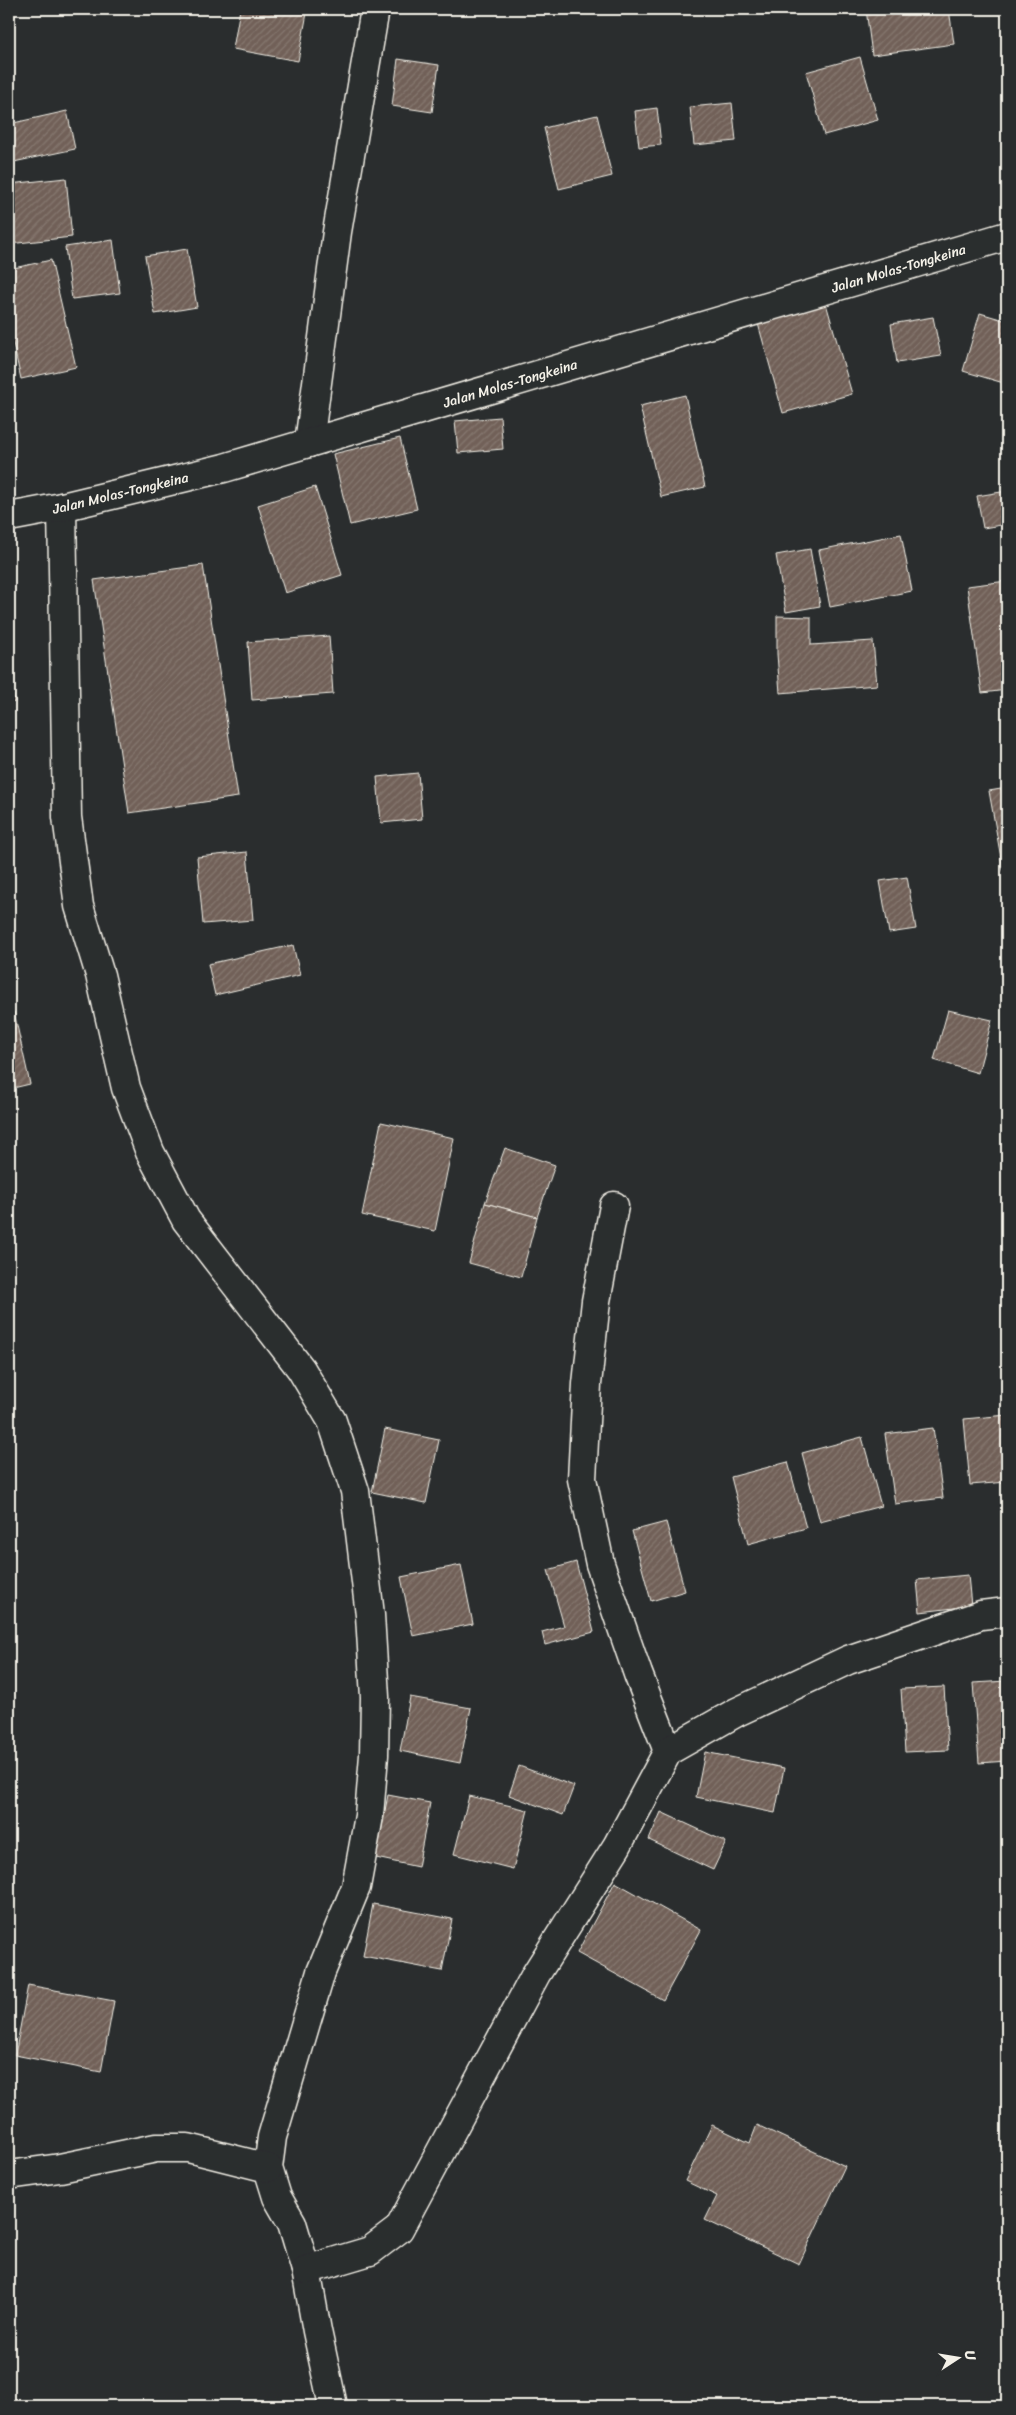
<svg xmlns="http://www.w3.org/2000/svg" width="1016" height="2415" font-family="Sriracha,sans-serif">
<style>
.building{fill:url(#building-hatch);stroke:#f4f1e8}
.lines{fill:none;stroke-linecap:round;stroke-linejoin:round}
.street-casing{stroke:#f4f1e8;stroke-width:31}
.secondary-casing{stroke:#f4f1e8;stroke-width:31}
.street{stroke:#2a2d2e;stroke-width:28}
.secondary{stroke:#2a2d2e;stroke-width:28}
.labels{text-anchor:middle;dominant-baseline:central;stroke-width:4.5;stroke-linejoin:round;paint-order:stroke}
.street-label{font-size:14px;fill:#f4f1e8;stroke:#2a2d2e}
</style>
<defs>
<pattern id="building-hatch" width="6" height="6" patternUnits="userSpaceOnUse" patternTransform="scale(1.25)"><rect width="6" height="6" fill="#716158"/><path d="M-1 1l2-2M0 6l6-6M5 7l2-2" fill="none" stroke="#867870"/></pattern>
</defs>
<rect width="100%" height="100%" fill="#2a2d2e"/>
<filter id="ink" filterUnits="userSpaceOnUse"><feTurbulence type="fractalNoise" baseFrequency=".02" numOctaves="2"/><feDisplacementMap in="SourceGraphic" scale="10" xChannelSelector="R" yChannelSelector="G"/><feConvolveMatrix kernelMatrix="1 2 1 2 8 2 1 2 1" color-interpolation-filters="sRGB"/></filter>
<g filter="url(#ink)">
<g class="building">
<path d="M 240,9 L 281,9 L 307,13 L 298,61 L 233,49 Z"/>
<path d="M 866,9 L 949,9 L 954,44 L 872,55 Z"/>
<path d="M 860,57 L 878,120 L 824,135 L 806,72 Z"/>
<path d="M 398,59 L 439,65 L 432,112 L 392,106 Z"/>
<path d="M 732,103 L 736,141 L 694,145 L 690,107 Z"/>
<path d="M 657,108 L 661,145 L 639,147 L 635,111 Z"/>
<path d="M 67,111 L 75,149 L 9,163 L 9,124 Z"/>
<path d="M 597,115 L 612,176 L 559,189 L 544,128 Z"/>
<path d="M 66,178 L 72,237 L 9,244 L 9,184 Z"/>
<path d="M 113,240 L 120,293 L 72,299 L 65,247 Z"/>
<path d="M 187,249 L 197,307 L 155,314 L 145,256 Z"/>
<path d="M 51,260 L 76,367 L 21,379 L 9,325 L 9,269 Z"/>
<path d="M 825,300 L 852,394 L 783,413 L 757,320 Z"/>
<path d="M 980,313 L 1007,321 L 1007,384 L 963,371 Z"/>
<path d="M 933,317 L 941,356 L 897,363 L 891,324 Z"/>
<path d="M 685,395 L 705,487 L 661,497 L 640,406 Z"/>
<path d="M 500,417 L 503,449 L 458,453 L 455,421 Z"/>
<path d="M 400,438 L 417,509 L 350,525 L 333,454 Z"/>
<path d="M 315,487 L 342,575 L 285,593 L 258,505 Z"/>
<path d="M 1007,491 L 1007,524 L 983,528 L 977,496 Z"/>
<path d="M 901,534 L 912,591 L 830,607 L 819,550 Z"/>
<path d="M 810,549 L 820,606 L 786,612 L 776,555 Z"/>
<path d="M 203,565 L 238,797 L 129,813 L 94,580 Z"/>
<path d="M 1007,581 L 1007,690 L 982,693 L 967,586 Z"/>
<path d="M 777,616 L 811,617 L 811,645 L 873,641 L 877,685 L 780,693 L 777,654 Z"/>
<path d="M 329,636 L 333,694 L 252,700 L 248,642 Z"/>
<path d="M 9,667 L 15,702 L 9,703 Z"/>
<path d="M 418,773 L 422,819 L 381,823 L 377,777 Z"/>
<path d="M 1007,788 L 1007,874 L 1004,875 L 989,791 Z"/>
<path d="M 247,852 L 253,920 L 203,924 L 197,857 Z"/>
<path d="M 907,877 L 916,929 L 889,933 L 880,881 Z"/>
<path d="M 293,945 L 300,975 L 215,995 L 208,964 Z"/>
<path d="M 948,1010 L 992,1020 L 978,1073 L 934,1060 Z"/>
<path d="M 14,1012 L 30,1084 L 9,1089 L 9,1013 Z"/>
<path d="M 381,1122 L 454,1138 L 435,1231 L 362,1215 Z"/>
<path d="M 505,1148 L 555,1165 L 537,1217 L 485,1203 Z"/>
<path d="M 485,1203 L 537,1217 L 521,1277 L 469,1263 Z"/>
<path d="M 1007,1415 L 1007,1482 L 970,1485 L 964,1419 Z"/>
<path d="M 9,1423 L 13,1424 L 9,1458 Z"/>
<path d="M 933,1428 L 943,1498 L 895,1504 L 885,1434 Z"/>
<path d="M 385,1429 L 439,1440 L 426,1503 L 372,1492 Z"/>
<path d="M 862,1437 L 881,1506 L 820,1522 L 802,1453 Z"/>
<path d="M 788,1462 L 806,1528 L 748,1544 L 731,1477 Z"/>
<path d="M 666,1522 L 685,1591 L 651,1601 L 632,1531 Z"/>
<path d="M 576,1562 L 594,1632 L 545,1645 L 542,1632 L 564,1626 L 548,1570 Z"/>
<path d="M 461,1565 L 473,1624 L 413,1636 L 401,1577 Z"/>
<path d="M 968,1575 L 971,1606 L 920,1612 L 917,1580 Z"/>
<path d="M 1007,1681 L 1007,1761 L 979,1763 L 973,1683 Z"/>
<path d="M 944,1687 L 948,1750 L 905,1752 L 901,1689 Z"/>
<path d="M 410,1697 L 471,1708 L 460,1763 L 400,1751 Z"/>
<path d="M 705,1752 L 784,1768 L 775,1813 L 696,1797 Z"/>
<path d="M 519,1766 L 574,1786 L 563,1815 L 509,1795 Z"/>
<path d="M 388,1795 L 430,1803 L 418,1867 L 376,1858 Z"/>
<path d="M 469,1796 L 528,1810 L 513,1869 L 454,1854 Z"/>
<path d="M 661,1812 L 726,1842 L 713,1870 L 649,1840 Z"/>
<path d="M 615,1882 L 701,1930 L 663,2000 L 577,1953 Z"/>
<path d="M 373,1904 L 452,1919 L 442,1971 L 363,1956 Z"/>
<path d="M 28,1985 L 114,2001 L 101,2072 L 15,2055 Z"/>
<path d="M 712,2125 L 750,2143 L 757,2125 L 845,2166 L 799,2264 L 705,2220 L 717,2196 L 685,2181 Z"/>
</g>
<g class="lines">
<defs>
<g id="street">
<path d="M 309,443 L 337,232 L 375,9"/>
<path d="M 62,507 L 67,817 L 79,906 L 100,975 L 126,1088 L 150,1152 L 186,1220 L 301,1369 L 332,1421 L 355,1491 L 370,1615 L 375,1697 L 374,1755 L 369,1816 L 356,1887 L 321,1972 L 272,2137 L 268,2168 L 277,2197 L 292,2223 L 306,2270 L 317,2331 L 333,2406"/>
<path d="M 614,1206 L 596,1301 L 587,1384 L 582,1479 L 600,1564 L 638,1674 L 668,1751"/>
<path d="M 9,2175 L 60,2168 L 156,2148 L 188,2148 L 268,2168"/>
<path d="M 306,2270 L 370,2251 L 399,2229 L 536,1974 L 617,1846 L 668,1751 L 737,1712 L 848,1660 L 981,1615 L 1007,1612"/>
</g>
<g id="secondary">
<path id="s1" d="M 9,517 L 62,507 L 224,468 L 1007,236"/>
</g>
</defs>
<use href="#street" class="street-casing"/>
<use href="#secondary" class="secondary-casing"/>
<use href="#street" class="street"/>
<use href="#secondary" class="secondary"/>
</g>
</g>
<g class="labels">
<g class="street-label">
<text stroke="none"><textPath href="#s1" startOffset="924">Jalan Molas-Tongkeina</textPath></text>
<text stroke="none"><textPath href="#s1" startOffset="519">Jalan Molas-Tongkeina</textPath></text>
<text stroke="none"><textPath href="#s1" startOffset="114">Jalan Molas-Tongkeina</textPath></text>
</g>
</g>
<rect width="1016" height="2415" fill="none" stroke="#2a2d2e" stroke-width="30"/>
<rect x="15" y="15" width="986" height="2385" fill="none" stroke="#f4f1e8" stroke-width="2" filter="url(#ink)"/>
<g transform="translate(958 2358) rotate(78)" stroke="#2a2d2e" stroke-width="4" paint-order="stroke">
<path d="M0-4L9 19L0 12L-9 19Z" fill="#f4f1e8"/>
<text y="-8" font-size="14" font-weight="bold" text-anchor="middle" fill="#f4f1e8">U</text>
</g>
</svg>
